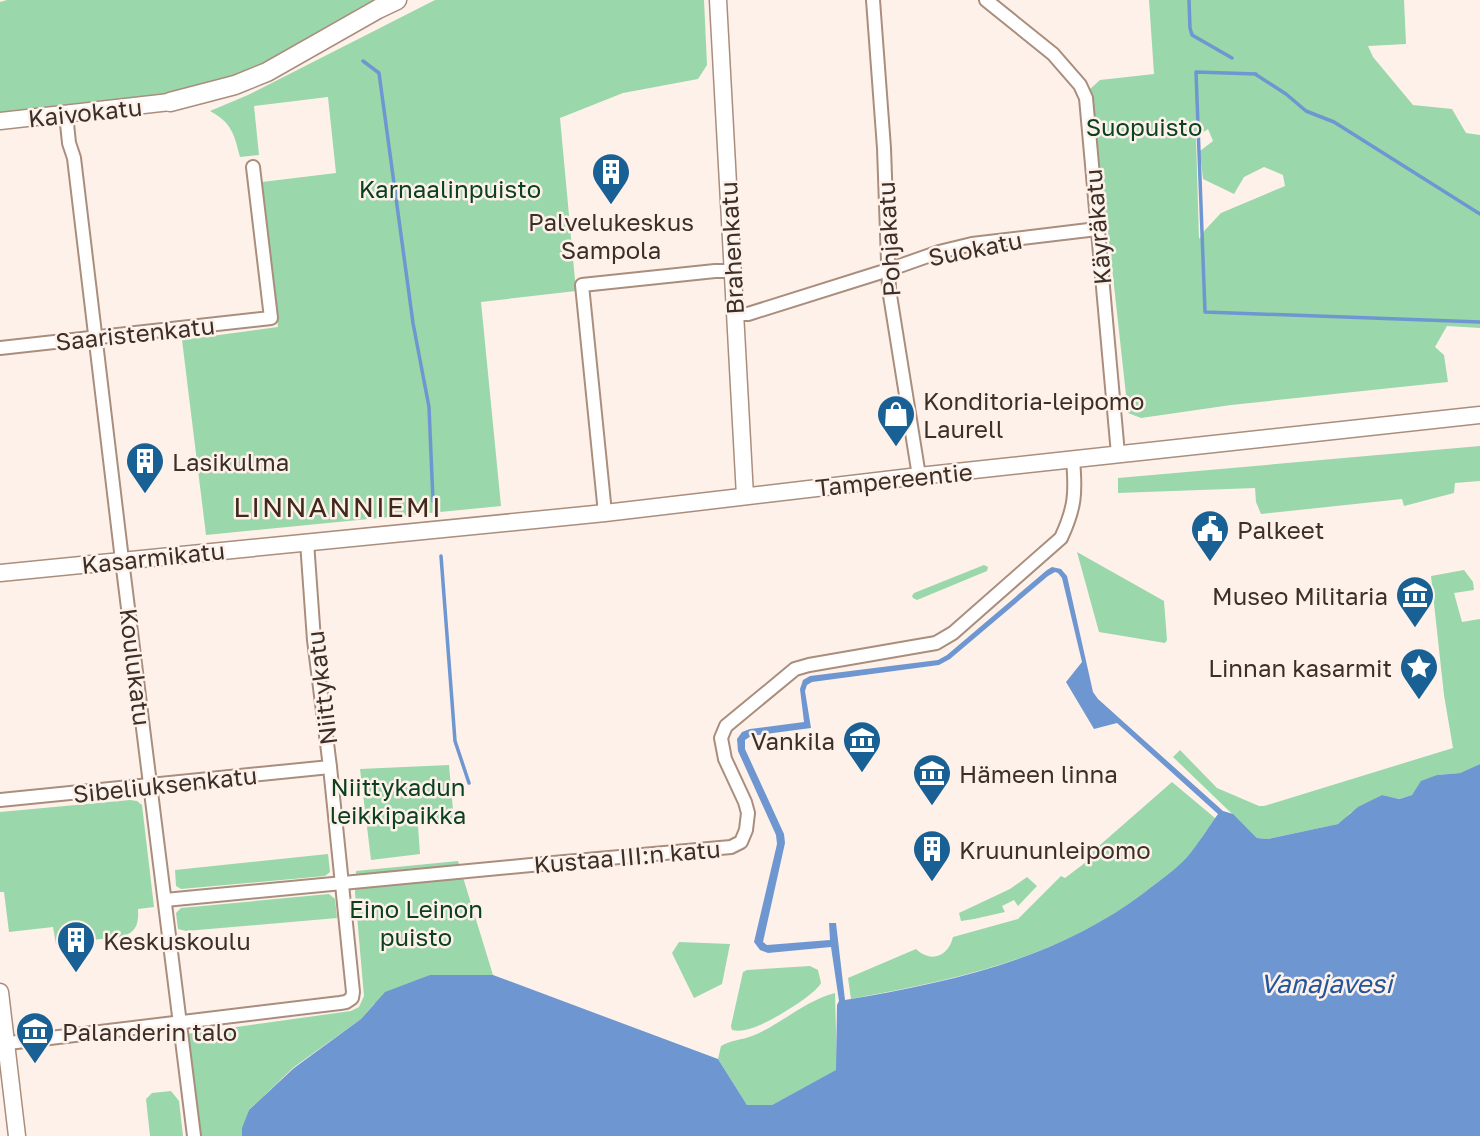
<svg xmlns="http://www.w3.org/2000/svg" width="1480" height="1136" font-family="'Golos Text',sans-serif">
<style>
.green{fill:#9ad7aa;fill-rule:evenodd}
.water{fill:#6e97d1;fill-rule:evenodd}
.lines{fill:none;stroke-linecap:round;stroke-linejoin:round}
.stream{stroke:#6e97d1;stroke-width:3.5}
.minor-casing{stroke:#aa8e7d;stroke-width:16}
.major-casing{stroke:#aa8e7d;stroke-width:19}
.highway-casing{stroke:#aa8e7d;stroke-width:21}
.minor{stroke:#fff;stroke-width:12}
.major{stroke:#fff;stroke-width:16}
.highway{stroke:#fff;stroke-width:18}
.labels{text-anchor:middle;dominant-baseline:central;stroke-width:5;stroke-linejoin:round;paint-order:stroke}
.street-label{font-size:24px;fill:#3b2f28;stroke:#fef1ea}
.park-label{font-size:24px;fill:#0b4021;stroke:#fef1ea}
.poi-label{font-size:24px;fill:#3b2f28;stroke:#fef1ea;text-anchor:start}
.water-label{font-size:26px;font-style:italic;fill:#21559c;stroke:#fef1ea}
.quarter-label{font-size:28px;letter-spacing:2px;fill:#40281a;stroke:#fef1ea}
</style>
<rect width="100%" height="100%" fill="#fef1ea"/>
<g class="green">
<path d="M 7,0 L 378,0 L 265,64 L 235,76 L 183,93 L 0,114 L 0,2 Z"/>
<path d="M 435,0 L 704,0 L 707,65 L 698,79 L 623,93 L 560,118 L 576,291 L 481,302 L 501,506 L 206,535 L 182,340 L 278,327 L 262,182 L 336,173 L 328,97 L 254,106 L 259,155 L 240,157 C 234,134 232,123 210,111 L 248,95 Z"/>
<path d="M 1149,0 L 1404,0 L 1406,44 L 1368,46 L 1373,57 L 1413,105 L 1452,109 L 1466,133 L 1480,135 L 1480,328 L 1447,326 L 1435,347 L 1444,355 L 1448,382 L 1231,405 L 1141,418 L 1128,413 L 1108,231 L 1089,90 L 1100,80 L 1154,74 ZM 1208,129 L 1213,141 L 1200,151 L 1203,179 L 1234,194 L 1244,177 L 1264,167 L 1283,175 L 1285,186 L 1221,213 L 1205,230 L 1199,239 L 1196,137 Z"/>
<path d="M 1480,446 L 1480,481 L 1455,483 L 1454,493 L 1404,506 L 1402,499 L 1261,514 L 1256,502 L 1255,488 L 1118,493 L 1118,478 Z"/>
<path d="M 1077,552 L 1164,601 L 1167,640 L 1165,643 L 1099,632 Z"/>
<path d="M 984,565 L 988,567 L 987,571 L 917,600 L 913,598 L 912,596 L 914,593 Z"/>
<path d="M 1464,570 L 1473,582 L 1474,590 L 1454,593 L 1462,622 L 1480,619 L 1480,764 L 1460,773 L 1437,775 L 1412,795 L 1398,799 L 1382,795 L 1350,813 L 1342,822 L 1338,824 L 1268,839 L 1257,838 L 1253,834 L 1173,757 L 1180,750 L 1217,788 L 1259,806 L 1264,806 L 1453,748 L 1444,695 L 1431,576 Z"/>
<path d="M 449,765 L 454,821 L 418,826 L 420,854 L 371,860 L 360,769 Z"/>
<path d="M 1172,782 L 1215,818 C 1206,831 1197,845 1187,857 C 1175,870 1159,881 1145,892 C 1057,959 958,979 851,999 L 848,978 L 916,949 C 931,963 948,957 953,937 L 1018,919 L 1061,876 L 1065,878 L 1094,856 L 1092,852 Z"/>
<path d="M 130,800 L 137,801 L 142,805 L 154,907 L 138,909 C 139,924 136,934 119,937 L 56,944 L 53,927 L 9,932 L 4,892 L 0,892 L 0,812 Z"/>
<path d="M 328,854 L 330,872 L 325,876 L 181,889 L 176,886 L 175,870 Z"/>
<path d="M 458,861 L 493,975 L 430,975 L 374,1004 L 361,1019 L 294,1067 L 249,1110 L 243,1128 L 242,1136 L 200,1136 L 186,1034 L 351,1011 L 359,1007 L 364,996 L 355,893 L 356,871 Z"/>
<path d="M 1027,877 L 1037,886 L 1018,906 L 1014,900 L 1002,906 L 1005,912 L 974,919 L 961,921 L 959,913 L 1010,889 Z"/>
<path d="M 329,894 L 335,899 L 337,918 L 186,931 L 178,929 L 176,913 L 181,908 Z"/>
<path d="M 679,942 L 730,944 L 722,984 L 694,998 L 672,953 Z"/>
<path d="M 810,966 L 818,970 L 821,983 C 814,996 774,1019 760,1025 C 751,1029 741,1032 732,1030 L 731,1026 L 743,972 L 747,970 Z"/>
<path d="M 835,993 L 837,1070 L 772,1105 L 747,1105 L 718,1059 L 721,1046 C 731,1040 742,1040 752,1036 C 782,1024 804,1001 835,993 Z"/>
<path d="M 171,1091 L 179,1101 L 183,1136 L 150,1136 L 146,1099 L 152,1093 Z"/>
</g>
<path class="water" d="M 1052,567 L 1061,569 L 1067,576 L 1093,692 L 1098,699 L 1223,811 L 1233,814 L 1257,838 L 1268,839 L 1338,824 L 1358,807 L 1382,795 L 1399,799 L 1412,795 L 1421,781 L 1437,775 L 1460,773 L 1480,764 L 1480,1136 L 242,1136 L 242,1128 L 249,1110 L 294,1068 L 361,1019 L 385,992 L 430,975 L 493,975 L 718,1059 L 747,1105 L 772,1105 L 836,1070 L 837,1005 L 839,1001 L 831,947 L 768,953 L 760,950 L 754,942 L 777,844 L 776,835 L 738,751 L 737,739 L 742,732 L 750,729 L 804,722 L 800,689 L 803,680 L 810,676 L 938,660 L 947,655 L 1047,570 ZM 1055,572 L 1058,573 L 1062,578 L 1082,662 L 1066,682 L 1094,729 L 1117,723 L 1218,814 C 1208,828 1198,844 1187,857 C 1175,870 1159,881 1145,892 C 1057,959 952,982 845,1000 L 836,923 L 829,923 L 830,940 L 767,945 L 763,942 L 785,843 L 784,834 L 745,749 L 745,740 L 751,736 L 811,728 L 805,691 L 807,685 L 812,682 L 939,665 L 950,659 L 1048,576 Z"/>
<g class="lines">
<g class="stream">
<path d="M 1189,0 L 1190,28 L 1192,35 L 1232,58"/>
<path d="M 363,61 L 379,73 L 413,323 L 429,407 L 433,501"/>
<path d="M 1255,74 L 1286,94 L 1306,111 L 1334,122 L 1480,214"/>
<path d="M 1256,74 L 1196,72 L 1205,312 L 1480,322"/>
<path d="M 441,556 L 455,741 L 469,783"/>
</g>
<defs>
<g id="minor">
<path d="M 873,0 L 884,148 L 889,289 L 919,476"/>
<path d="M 986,0 L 1053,54 L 1080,85 L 1086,98 L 1118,454"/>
<path d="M 66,114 L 69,143 L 74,158 L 122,560 L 194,1136"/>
<path d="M 735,314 L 748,314 L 888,270 L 939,252 L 972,244 L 1097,229"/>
<path d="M 0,348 L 271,318 L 253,167"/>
<path d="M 605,513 L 582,285 L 715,271 L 732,271"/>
<path d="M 0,800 L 330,767"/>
<path d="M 165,900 L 531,865 L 731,847 L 741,842 L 746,830 L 748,813 L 745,802 L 725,759 L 721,738 L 726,726 L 795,669 L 809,665 L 936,643 L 953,633 L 1061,538 C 1075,508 1076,493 1073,460"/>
<path d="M 0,1044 L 340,1003 L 346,1002 L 352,998 L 353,992 L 330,767 L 314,640 L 307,542"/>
</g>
<g id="major">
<path d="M 718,0 L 745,496"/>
<path d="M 0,121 L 170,102"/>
<path d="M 0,573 L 605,513 L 919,476 L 1480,415"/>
<path d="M 0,992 L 17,1136"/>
</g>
<path id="highway" d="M 170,102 L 235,85 L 267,72 L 378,9 L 397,0"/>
</defs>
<use href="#minor" class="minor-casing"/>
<use href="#major" class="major-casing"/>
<use href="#highway" class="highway-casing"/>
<use href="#minor" class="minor"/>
<use href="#major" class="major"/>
<use href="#highway" class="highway"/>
</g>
<defs>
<symbol id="building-pin" viewBox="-11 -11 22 30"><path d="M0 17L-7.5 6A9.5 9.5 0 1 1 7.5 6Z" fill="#196094" stroke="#fef1ea"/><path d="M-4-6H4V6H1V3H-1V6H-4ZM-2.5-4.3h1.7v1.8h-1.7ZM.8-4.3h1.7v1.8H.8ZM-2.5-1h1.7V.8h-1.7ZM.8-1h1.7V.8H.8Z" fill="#fff"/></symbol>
<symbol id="shop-pin" viewBox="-11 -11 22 30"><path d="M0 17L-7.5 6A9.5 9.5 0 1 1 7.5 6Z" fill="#196094" stroke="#fef1ea"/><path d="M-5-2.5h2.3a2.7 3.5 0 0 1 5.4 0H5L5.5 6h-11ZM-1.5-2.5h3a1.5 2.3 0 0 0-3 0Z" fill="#fff"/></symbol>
<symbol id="civic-pin" viewBox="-11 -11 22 30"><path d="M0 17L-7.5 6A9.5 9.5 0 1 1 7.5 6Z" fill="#196094" stroke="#fef1ea"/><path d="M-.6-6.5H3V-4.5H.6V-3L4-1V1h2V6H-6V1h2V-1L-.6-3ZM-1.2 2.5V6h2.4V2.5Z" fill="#fff"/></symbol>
<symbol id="museum-pin" viewBox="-11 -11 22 30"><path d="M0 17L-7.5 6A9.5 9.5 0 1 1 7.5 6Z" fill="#196094" stroke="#fef1ea"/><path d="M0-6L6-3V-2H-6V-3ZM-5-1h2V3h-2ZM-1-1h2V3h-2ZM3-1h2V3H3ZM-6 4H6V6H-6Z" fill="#fff"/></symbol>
<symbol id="sight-pin" viewBox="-11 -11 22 30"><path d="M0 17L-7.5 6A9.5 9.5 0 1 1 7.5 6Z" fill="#196094" stroke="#fef1ea"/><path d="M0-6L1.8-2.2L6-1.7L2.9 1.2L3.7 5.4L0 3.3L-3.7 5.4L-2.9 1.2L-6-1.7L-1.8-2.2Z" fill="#fff"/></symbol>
</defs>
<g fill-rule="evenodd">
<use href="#building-pin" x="589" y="150" width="44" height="60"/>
<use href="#shop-pin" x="874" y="392" width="44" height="60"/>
<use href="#building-pin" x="123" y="439" width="44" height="60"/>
<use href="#civic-pin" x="1188" y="507" width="44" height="60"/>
<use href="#museum-pin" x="1393" y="573" width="44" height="60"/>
<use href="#sight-pin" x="1397" y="645" width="44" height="60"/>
<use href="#museum-pin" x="840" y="718" width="44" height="60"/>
<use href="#museum-pin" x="910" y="751" width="44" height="60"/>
<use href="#building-pin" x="910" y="827" width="44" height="60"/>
<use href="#building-pin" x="54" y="918" width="44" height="60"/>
<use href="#museum-pin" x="13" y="1009" width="44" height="60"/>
</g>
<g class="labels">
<g class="street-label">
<text transform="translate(85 112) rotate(-6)">Kaivokatu</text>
<text transform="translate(1097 227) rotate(-95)">Käyräkatu</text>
<text transform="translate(888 239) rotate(-93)">Pohjakatu</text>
<text transform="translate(731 248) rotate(-93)">Brahenkatu</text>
<text transform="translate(975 248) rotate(-11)">Suokatu</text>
<text transform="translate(135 333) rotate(-6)">Saaristenkatu</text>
<text transform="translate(894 479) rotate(-6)">Tampereentie</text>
<text transform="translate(153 557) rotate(-6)">Kasarmikatu</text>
<text transform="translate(136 667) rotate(83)">Koulukatu</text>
<text transform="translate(321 688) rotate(-97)">Niittykatu</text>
<text transform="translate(165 784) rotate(-6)">Sibeliuksenkatu</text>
<text transform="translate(627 856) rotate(-5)">Kustaa III:n katu</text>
</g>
<g class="park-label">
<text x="1144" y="126">Suopuisto</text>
<text x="450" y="188">Karnaalinpuisto</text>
<text x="398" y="786">Niittykadun<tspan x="398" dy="28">leikkipaikka</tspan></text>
<text x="416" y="908">Eino Leinon<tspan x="416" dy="28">puisto</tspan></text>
</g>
<g class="poi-label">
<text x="611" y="221" text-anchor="middle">Palvelukeskus<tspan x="611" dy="28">Sampola</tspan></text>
<text x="923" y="400">Konditoria-leipomo<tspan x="923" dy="28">Laurell</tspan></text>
<text x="172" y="461">Lasikulma</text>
<text x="1237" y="529">Palkeet</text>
<text x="1388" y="595" text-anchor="end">Museo Militaria</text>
<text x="1392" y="667" text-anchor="end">Linnan kasarmit</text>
<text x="835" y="740" text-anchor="end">Vankila</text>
<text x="959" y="773">Hämeen linna</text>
<text x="959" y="849">Kruununleipomo</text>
<text x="103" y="940">Keskuskoulu</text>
<text x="62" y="1031">Palanderin talo</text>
</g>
<g class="water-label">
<text x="1326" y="983">Vanajavesi</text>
</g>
<g class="quarter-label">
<text x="338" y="506">LINNANNIEMI</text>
</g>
</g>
</svg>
